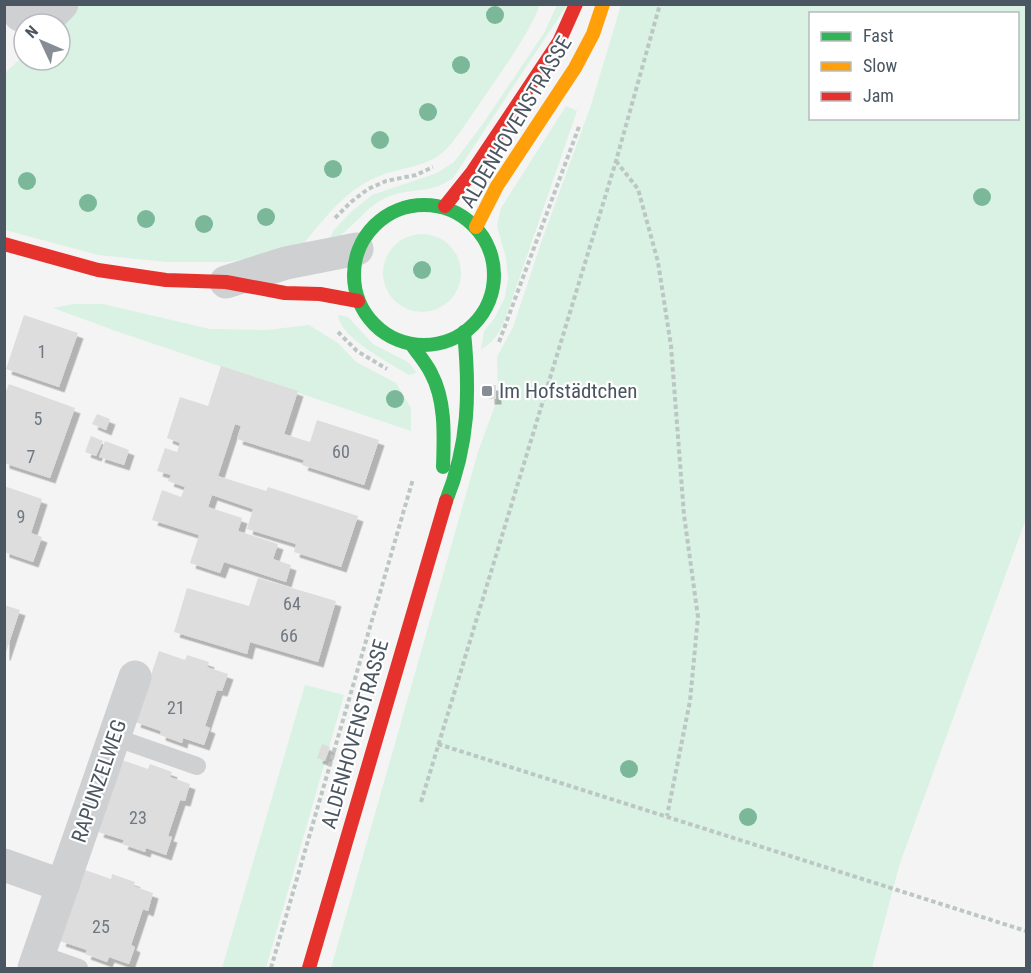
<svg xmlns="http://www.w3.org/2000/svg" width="1031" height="973" font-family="'Roboto Condensed',sans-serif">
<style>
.green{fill:#d9f2e3;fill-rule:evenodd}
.building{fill:#ddddde;filter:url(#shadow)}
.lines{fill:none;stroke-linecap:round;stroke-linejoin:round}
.path{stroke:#bcc7c4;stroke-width:4;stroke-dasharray:4.5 3;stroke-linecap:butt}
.lane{stroke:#ced0d2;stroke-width:18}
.street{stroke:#ced0d2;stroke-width:33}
.fast{stroke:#30b455;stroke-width:14}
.slow{stroke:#ff9f0a;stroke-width:14}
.jam{stroke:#e5322d;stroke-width:14}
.tree{fill:#7ab899}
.poi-dot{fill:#868d94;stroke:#fff;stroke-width:2}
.labels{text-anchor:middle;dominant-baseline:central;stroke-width:4.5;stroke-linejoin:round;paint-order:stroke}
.number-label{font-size:18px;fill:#707881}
.street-label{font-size:21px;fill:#4a5661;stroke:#fff}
.poi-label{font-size:21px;fill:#4a5661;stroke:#fff;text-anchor:start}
</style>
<defs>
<filter id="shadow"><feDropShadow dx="5.5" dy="5.5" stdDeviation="0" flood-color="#0004"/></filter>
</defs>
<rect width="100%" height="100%" fill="#f4f4f4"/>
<g class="green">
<path d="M 78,5 L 540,5 C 525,41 500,73 478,106 C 467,121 456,141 442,153 C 424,168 397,168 377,177 C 343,191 321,223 298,251 L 227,262 L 166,262 L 98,255 L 5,230 L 5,73 L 24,55 L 24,60 L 60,60 L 60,24 L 57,24 Z"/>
<path d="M 557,5 L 567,5 L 453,178 C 447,181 442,185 436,187 C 419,192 401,190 385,198 C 363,209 351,232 329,242 L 333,231 L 351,212 L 372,195 L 437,173 L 454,162 L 482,125 L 544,33 Z"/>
<path d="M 621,5 L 1026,5 L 1026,519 L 900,863 L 872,968 L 331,968 L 478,452 L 498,397 L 497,357 L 513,327 L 542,240 L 591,105 ZM 810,14 L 1018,14 L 1018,118 L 810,118 Z"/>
<path d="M 566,106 L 577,111 L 509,308 C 503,324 498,341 481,349 L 484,331 L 494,319 L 505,297 L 508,279 L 506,258 L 497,226 L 501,208 Z"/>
<circle cx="422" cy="273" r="39"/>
<path d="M 73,304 L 103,304 L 210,329 L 267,330 L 309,325 L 338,343 L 356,362 L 396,383 L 411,408 L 411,431 L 116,331 L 53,308 Z"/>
<path d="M 338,315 L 348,317 L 373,344 L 408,362 L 417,373 L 409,375 C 390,363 340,338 338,315 Z"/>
<path d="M 305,685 L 344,695 L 266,968 L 222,968 Z"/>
</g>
<g class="building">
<path d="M 24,315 L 78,333 L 59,387 L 6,369 Z"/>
<path d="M 221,366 L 298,391 L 284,434 L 310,442 L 317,420 L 379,440 L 364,485 L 302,465 L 304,460 L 237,439 L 241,426 L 235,424 L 218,476 L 266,491 L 268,487 L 358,516 L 341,567 L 294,552 L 296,544 L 247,529 L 253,509 L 212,495 L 208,507 L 242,518 L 238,531 L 278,544 L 273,559 L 291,565 L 286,582 L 224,562 L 220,573 L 190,563 L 199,535 L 152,520 L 162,490 L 181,497 L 185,487 L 168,481 L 171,475 L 157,471 L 165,448 L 177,452 L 180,443 L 167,438 L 180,397 L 208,406 Z"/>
<path d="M 9,384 L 75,408 L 50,478 L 4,463 L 4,396 Z"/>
<rect x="489" y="385" width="7" height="14"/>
<path d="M 97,414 L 110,419 L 106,430 L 92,424 Z"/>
<path d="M 91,436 L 103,441 L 96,456 L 85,452 Z"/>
<path d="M 105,441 L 129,450 L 124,465 L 99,457 Z"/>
<path d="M 4,486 L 42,499 L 31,533 L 42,537 L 33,562 L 4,552 Z"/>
<path d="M 258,578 L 336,601 L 318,662 L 250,642 L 247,654 L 174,632 L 187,588 L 249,606 Z"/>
<path d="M 4,605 L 20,610 L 5,655 L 4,655 Z"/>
<path d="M 159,651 L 185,660 L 187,655 L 209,662 L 207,667 L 228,674 L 222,691 L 217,690 L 205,726 L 210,728 L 204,745 L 183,738 L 182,743 L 160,735 L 161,731 L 135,722 Z"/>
<path d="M 322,744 L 330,747 L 325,761 L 317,758 Z"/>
<path d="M 122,760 L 148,769 L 150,764 L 172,772 L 170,777 L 190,784 L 185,801 L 180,800 L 168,836 L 172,837 L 166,855 L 146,848 L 145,852 L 122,844 L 124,840 L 98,832 Z"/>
<path d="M 85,870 L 111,879 L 112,874 L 135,882 L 133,886 L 153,893 L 148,911 L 143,909 L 131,945 L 135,947 L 129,964 L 109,957 L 107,962 L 85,954 L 87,950 L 60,941 Z"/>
</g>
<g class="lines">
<g class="path">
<path d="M 616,161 L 638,189 L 658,262 L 671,346 L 684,515 L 698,617 L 690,701 L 667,816"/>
<path d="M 335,218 L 351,202 L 368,189 L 386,181 L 416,175 L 433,167"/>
<path d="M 338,332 L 357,351 L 387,369"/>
<path d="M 499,342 L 580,124"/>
<path d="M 438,744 L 1026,931"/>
<path d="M 421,802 L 616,161 L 660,4"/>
<path d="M 271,968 L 413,479"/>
</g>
<g class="lane">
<path d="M 114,737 L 197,766"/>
<path d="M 39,954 L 79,968"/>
</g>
<g class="street">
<path d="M 20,15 L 52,14 L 62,4"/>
<path d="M 226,282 L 286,263 L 357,249"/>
<path d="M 4,865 L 63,886"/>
<path d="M 34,968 L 135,677"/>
</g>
<g class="fast">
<circle cx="424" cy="275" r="70"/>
<path d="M 412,345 C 418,354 426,363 431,373 C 446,401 444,436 443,467"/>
<path d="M 446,501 C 469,444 470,392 464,332"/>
</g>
<path class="slow" d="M 476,227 L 497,186 L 575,68 L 593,34 L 603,4"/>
<g class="jam">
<path d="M 445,206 L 473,171 L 559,42 L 576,4"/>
<path d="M 4,244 L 98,270 L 166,280 L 226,282 L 285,293 L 320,294 L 358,301"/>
<path d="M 309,968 L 446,501"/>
</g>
</g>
<g class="tree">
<circle cx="495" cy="15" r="9"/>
<circle cx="461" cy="65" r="9"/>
<circle cx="428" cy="112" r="9"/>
<circle cx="380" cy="140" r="9"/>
<circle cx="333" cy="169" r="9"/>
<circle cx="27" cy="181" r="9"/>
<circle cx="982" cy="197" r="9"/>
<circle cx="88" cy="203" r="9"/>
<circle cx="266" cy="217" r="9"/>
<circle cx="146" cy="219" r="9"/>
<circle cx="204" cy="224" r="9"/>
<circle cx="422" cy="270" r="9"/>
<circle cx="395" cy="399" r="9"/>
<circle cx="629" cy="769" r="9"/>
<circle cx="748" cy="817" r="9"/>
</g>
<rect class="poi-dot" x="481" y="385" width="12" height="12" rx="3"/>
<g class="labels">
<g class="number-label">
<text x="42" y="351">1</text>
<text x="38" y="418">5</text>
<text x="341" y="451">60</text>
<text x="31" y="456">7</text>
<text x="21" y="516">9</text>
<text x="292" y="603">64</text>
<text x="289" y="635">66</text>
<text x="176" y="707">21</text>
<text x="138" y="817">23</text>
<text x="101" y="926">25</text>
</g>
<g class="street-label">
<text transform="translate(516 122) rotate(-59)">ALDENHOVENSTRASSE</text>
<text transform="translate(355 734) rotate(-74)">ALDENHOVENSTRASSE</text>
<text transform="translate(99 781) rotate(-71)">RAPUNZELWEG</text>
</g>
<g class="poi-label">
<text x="499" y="391">Im Hofstädtchen</text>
</g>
</g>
<rect width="1031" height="973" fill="none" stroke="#4a5661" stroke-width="12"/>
<rect x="809" y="12" width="210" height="108" fill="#ffffff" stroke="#b7bbc0" stroke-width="1.5"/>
<rect x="821" y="32" width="30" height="9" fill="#30b455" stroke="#b7bbc0" stroke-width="1.5"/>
<text x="863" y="42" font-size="18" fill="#4a5661">Fast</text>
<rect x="821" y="62" width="30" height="9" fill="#ff9f0a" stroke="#b7bbc0" stroke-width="1.5"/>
<text x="863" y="72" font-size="18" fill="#4a5661">Slow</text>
<rect x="821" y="92" width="30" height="9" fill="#e5322d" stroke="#b7bbc0" stroke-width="1.5"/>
<text x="863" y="102" font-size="18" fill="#4a5661">Jam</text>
<g transform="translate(42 42) rotate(314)"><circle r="28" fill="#ffffff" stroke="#b7bbc0" stroke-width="1.5"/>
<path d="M0-4.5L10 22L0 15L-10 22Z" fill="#868d94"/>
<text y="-9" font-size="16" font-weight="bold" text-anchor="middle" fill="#4a5661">N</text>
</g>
</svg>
